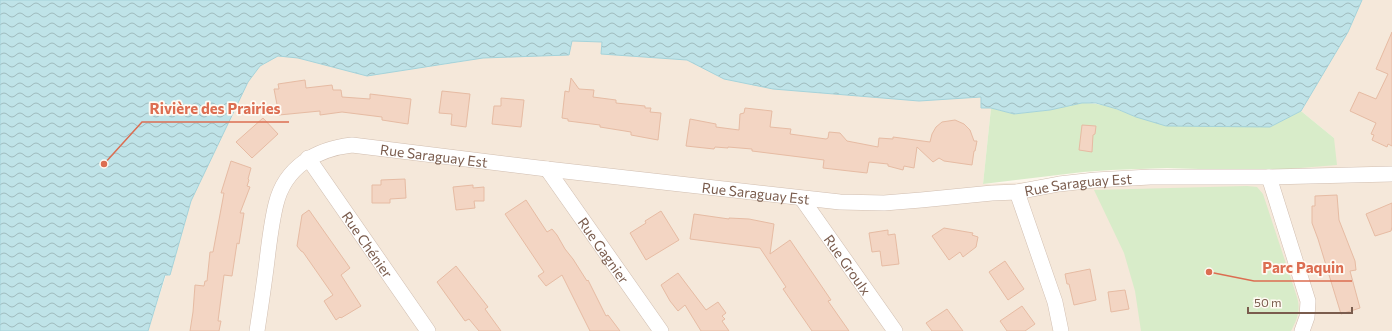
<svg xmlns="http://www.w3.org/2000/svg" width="1392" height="331" font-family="Commissioner,sans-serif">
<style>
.residential{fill:#f5e8da}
.green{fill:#d8ecc9}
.water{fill:url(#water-waves);stroke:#a5d3da}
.building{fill:#f3d5c3;stroke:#e6bba3}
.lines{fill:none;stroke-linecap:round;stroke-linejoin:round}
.minor-casing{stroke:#d1beb0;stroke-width:16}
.minor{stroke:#fff;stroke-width:15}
.labels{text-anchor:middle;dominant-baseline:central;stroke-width:3.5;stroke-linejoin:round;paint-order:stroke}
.street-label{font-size:14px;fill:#7a5c4d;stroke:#fffaf3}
.leader{fill:none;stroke:#dc6d51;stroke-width:1.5}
.callout-dot{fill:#dc6d51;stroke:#fffaf3;stroke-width:1.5}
.callout-label{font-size:15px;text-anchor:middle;font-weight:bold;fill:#dc6d51;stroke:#fffaf3;stroke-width:3.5;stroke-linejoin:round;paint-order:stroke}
</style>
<defs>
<pattern id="water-waves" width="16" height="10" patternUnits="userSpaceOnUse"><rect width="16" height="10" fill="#bfe3e8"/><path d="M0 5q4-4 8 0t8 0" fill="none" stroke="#a0bbbe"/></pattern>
</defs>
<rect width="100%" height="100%" fill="#fdf6ec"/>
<path class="residential" d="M 1362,0 L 1392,0 L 1392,331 L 148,331 L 166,275 L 170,274 L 191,200 L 248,82 L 260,66 L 278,56 L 298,58 L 367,76 L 460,62 L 572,41 L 602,42 L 601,54 L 687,60 L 724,79 L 773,89 L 919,101 L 982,97 L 981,107 L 991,108 L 983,184 L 1129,178 L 1263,171 L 1334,138 L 1301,111 L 1348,32 Z"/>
<g class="green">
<path d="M 1082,103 C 1103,103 1117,109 1136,117 L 1270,127 L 1301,111 L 1334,138 L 1337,165 L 1263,171 L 1167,168 L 1111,170 L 1083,172 L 983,184 L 991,108 L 1014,114 L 1050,110 Z"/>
<path d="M 1247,186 L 1257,187 L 1263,194 L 1297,297 C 1301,310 1297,320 1291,331 L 1141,331 L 1135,291 L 1124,253 L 1094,190 Z"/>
</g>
<path class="water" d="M 0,0 L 1362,0 L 1348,32 L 1301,111 L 1270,127 L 1166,126 L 1136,117 L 1117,109 L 1096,103 L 1082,103 L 1050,110 L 1014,114 L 991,108 L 981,108 L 981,97 L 919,101 L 773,89 L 724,79 L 687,60 L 601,54 L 602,42 L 572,41 L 569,55 L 483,58 L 367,76 L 298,58 L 278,56 L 260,66 L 248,82 L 191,201 L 170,275 L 165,275 L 148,331 L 0,331 Z"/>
<g class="building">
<path d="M 1392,32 L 1392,146 L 1388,144 L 1387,147 L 1372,140 L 1374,135 L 1371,134 L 1376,123 L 1350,111 L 1359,92 L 1376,99 L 1388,74 L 1376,69 Z"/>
<path d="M 571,78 L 579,89 L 594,90 L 593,97 L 616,100 L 616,103 L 645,106 L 645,108 L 651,108 L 650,112 L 661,113 L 658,140 L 631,135 L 631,132 L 600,127 L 600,125 L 568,121 L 568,119 L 562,118 L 565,91 L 569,92 Z"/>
<path d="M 305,80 L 306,88 L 332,85 L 333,90 L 341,90 L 342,97 L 370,99 L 370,94 L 411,99 L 408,124 L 382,120 L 382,117 L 342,112 L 320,115 L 320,111 L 279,115 L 274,89 L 279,89 L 278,84 Z"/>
<path d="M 442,91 L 470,94 L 466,127 L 451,125 L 452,114 L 439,113 Z"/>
<path d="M 501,98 L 524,100 L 521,127 L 492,124 L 494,106 L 501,106 Z"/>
<path d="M 745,108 L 772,111 L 770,127 L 791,129 L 790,134 L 826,139 L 828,138 L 829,132 L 840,133 L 847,141 L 878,147 L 879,138 L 893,139 L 893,137 L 930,142 L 932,134 L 936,127 L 942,122 L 955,120 L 964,124 L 970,130 L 974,141 L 977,141 L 975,151 L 974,151 L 972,165 L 944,161 L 939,158 L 933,162 L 917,147 L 914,168 L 904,166 L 903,170 L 888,166 L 888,164 L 869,162 L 867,173 L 823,168 L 824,160 L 752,151 L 752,149 L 728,147 L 728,148 L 715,147 L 714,149 L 686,146 L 690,119 L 716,124 L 716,127 L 739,130 L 740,114 L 744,113 Z"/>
<path d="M 263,118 L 278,134 L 252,158 L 236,142 Z"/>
<path d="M 1082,125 L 1096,126 L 1095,134 L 1093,135 L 1092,152 L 1079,150 Z"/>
<path d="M 231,161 L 251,168 L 248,179 L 249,180 L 247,186 L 250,187 L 240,213 L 244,213 L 239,244 L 237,243 L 232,276 L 224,275 L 218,321 L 221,321 L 219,331 L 190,331 L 193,312 L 195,285 L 204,286 L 205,281 L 207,281 L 210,252 L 213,252 L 224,193 L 221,193 Z"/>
<path d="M 405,179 L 406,198 L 390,199 L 390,203 L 372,203 L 372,185 L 381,185 L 381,180 Z"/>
<path d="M 473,185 L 473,188 L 484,187 L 484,201 L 474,201 L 475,208 L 456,210 L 453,187 Z"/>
<path d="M 1337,195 L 1339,220 L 1355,261 L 1356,270 L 1350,271 L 1360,308 L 1341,314 L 1318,239 L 1312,223 L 1312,206 L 1315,206 L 1315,196 Z"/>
<path d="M 526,200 L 547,232 L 552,229 L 557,235 L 565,249 L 573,259 L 587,281 L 588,280 L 606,316 L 608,315 L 620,331 L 590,331 L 562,275 L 546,286 L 538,276 L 544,272 L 505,214 Z"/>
<path d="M 1392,203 L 1392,227 L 1391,231 L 1375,236 L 1366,214 Z"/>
<path d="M 309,210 L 350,268 L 341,275 L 361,306 L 341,318 L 340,317 L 336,320 L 324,301 L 333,295 L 303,252 L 301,251 L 297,246 L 302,215 Z"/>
<path d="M 661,211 L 679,240 L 646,260 L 630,233 L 646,223 L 645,221 Z"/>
<path d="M 694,214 L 729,219 L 729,218 L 749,219 L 774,224 L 770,254 L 790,240 L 831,300 L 828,301 L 849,331 L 812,331 L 783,289 L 786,287 L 760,248 L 690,239 Z"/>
<path d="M 944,228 L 973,233 L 972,235 L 978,237 L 976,247 L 963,257 L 960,252 L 949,260 L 932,236 Z"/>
<path d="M 888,230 L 888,235 L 895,234 L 899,264 L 882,266 L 880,251 L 872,252 L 869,233 Z"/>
<path d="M 1005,261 L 1024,289 L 1008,300 L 989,272 Z"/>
<path d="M 456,266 L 488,307 L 485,309 L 501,331 L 479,331 L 469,319 L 465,321 L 437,282 Z"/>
<path d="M 1090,269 L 1096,300 L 1074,305 L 1069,284 L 1067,284 L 1065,274 Z"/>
<path d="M 678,273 L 706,310 L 718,302 L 726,313 L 722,316 L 725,319 L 722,321 L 729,331 L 701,331 L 685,305 L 678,311 L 670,301 L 661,285 Z"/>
<path d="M 1125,290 L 1129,309 L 1111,312 L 1108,292 Z"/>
<path d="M 1022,306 L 1035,324 L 1025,331 L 1007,331 L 1000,321 Z"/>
<path d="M 947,309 L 963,331 L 932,331 L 926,323 Z"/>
</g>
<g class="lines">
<defs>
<g id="minor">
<path id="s1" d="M 308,158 L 428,331"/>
<path id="s2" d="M 547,169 L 661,331"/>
<path d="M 1269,177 L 1308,301 L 1307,317 L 1302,331"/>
<path d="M 1017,192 L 1055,302 L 1061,331"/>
<path id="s3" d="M 802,199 L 895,331"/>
<path id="s4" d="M 257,331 C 261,305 265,279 268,252 C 270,236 272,220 276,204 C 285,167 316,149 352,145 L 547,169 L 840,202 L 884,203 L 921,200 L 992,193 L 1017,192 L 1059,184 L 1095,180 L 1150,177 L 1269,177 L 1392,174"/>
</g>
</defs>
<use href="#minor" class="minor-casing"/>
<use href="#minor" class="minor"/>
</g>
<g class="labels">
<g class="street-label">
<text stroke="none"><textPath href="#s4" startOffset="314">Rue Saraguay Est</textPath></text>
<text stroke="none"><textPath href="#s4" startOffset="962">Rue Saraguay Est</textPath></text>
<text stroke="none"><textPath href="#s4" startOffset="638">Rue Saraguay Est</textPath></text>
<text stroke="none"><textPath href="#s1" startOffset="105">Rue Chénier</textPath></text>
<text stroke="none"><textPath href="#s2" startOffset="99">Rue Gagnier</textPath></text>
<text stroke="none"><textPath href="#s3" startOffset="80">Rue Groulx</textPath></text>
</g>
</g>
<path class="leader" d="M104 164L142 122H289M1209 272L1254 281H1352"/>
<g class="callout-dot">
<circle cx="104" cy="164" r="4"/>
<circle cx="1209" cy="272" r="4"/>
</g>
<g class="callout-label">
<text x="215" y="114">Rivière des Prairies</text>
<text x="1303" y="273">Parc Paquin</text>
</g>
<path d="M1248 307v6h104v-6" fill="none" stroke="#7a5c4d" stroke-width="2"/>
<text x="1254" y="307" font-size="12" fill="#7a5c4d" stroke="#fffaf3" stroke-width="3" paint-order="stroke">50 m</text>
</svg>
